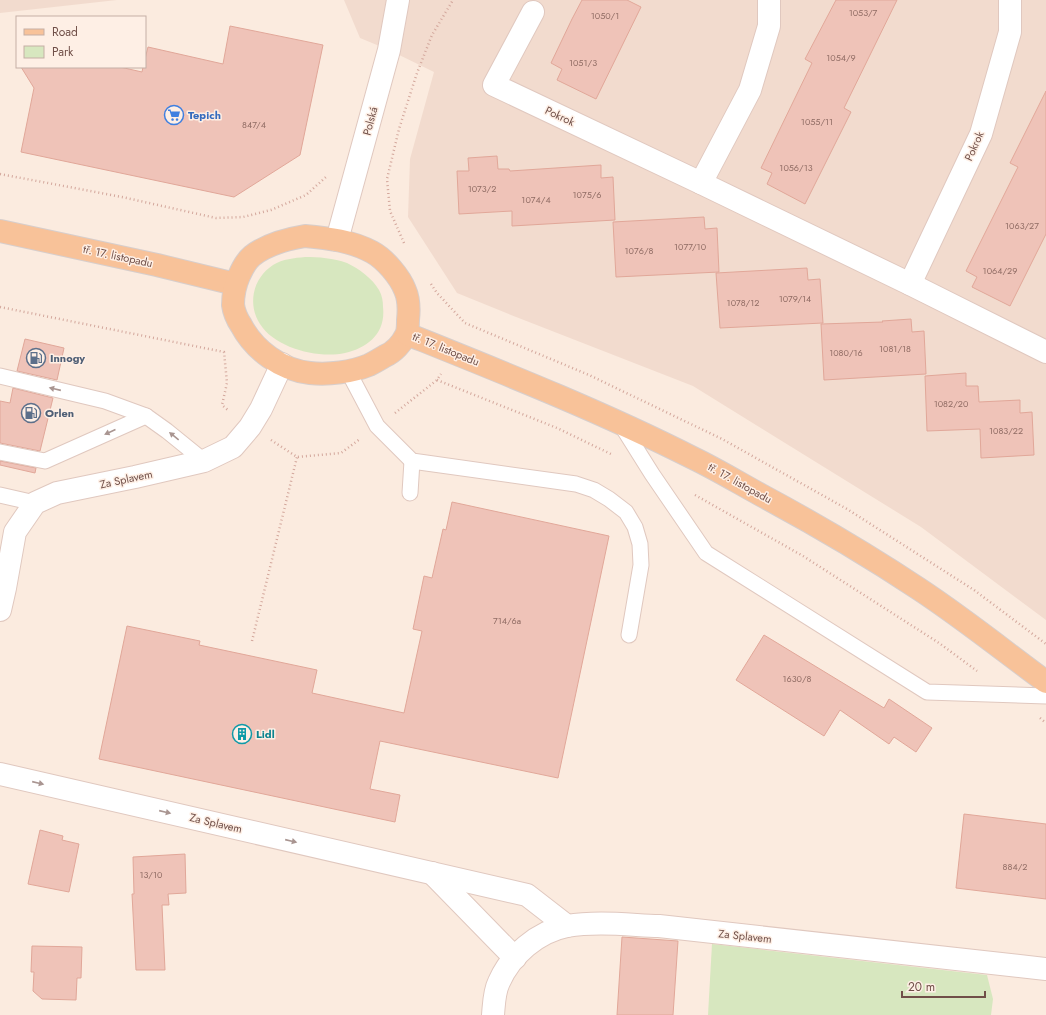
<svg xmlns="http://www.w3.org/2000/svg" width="1046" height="1015" font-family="Jost,sans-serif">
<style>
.residential{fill:#f2dbce}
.green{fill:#d7e7bf}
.building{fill:#efc3b8;stroke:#e1a799}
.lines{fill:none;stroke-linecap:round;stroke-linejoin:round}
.service-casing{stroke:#e0c8bf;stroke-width:17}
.minor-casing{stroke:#e0c8bf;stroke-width:24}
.tertiary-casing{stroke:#e0c8bf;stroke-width:24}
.primary-casing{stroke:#d7cecc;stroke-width:24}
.path{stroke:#d3a79c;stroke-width:2.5;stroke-dasharray:1 3;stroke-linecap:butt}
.service{stroke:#fff;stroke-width:15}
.minor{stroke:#fff;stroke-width:22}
.tertiary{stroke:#fff;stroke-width:22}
.primary{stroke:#f8c299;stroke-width:22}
.oneway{fill:#a99591}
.labels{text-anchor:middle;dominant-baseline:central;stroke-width:3;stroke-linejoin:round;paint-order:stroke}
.number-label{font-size:9px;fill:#906c64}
.shop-label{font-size:11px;font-weight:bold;fill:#366cbe;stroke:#feefe5;text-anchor:start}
.street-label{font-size:11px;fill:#704f48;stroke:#feefe5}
.service-label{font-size:11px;font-weight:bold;fill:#4e5e75;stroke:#feefe5;text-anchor:start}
.culture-label{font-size:11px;font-weight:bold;fill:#0d838f;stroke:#feefe5;text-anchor:start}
</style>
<rect width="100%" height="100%" fill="#fbebdf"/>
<g class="residential">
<path d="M 0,0 L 117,0 L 0,13 Z"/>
<path d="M 344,0 L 1046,0 L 1046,620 L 921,527 L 693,386 L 511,315 L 457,293 L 408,217 L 410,159 L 434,72 L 389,50 L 360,38 Z"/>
</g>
<g class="green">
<path d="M 305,257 C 319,257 333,258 347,263 C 358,268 373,279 379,290 C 382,295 383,301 383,307 C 386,333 368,348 345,353 C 318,359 275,348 260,324 C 247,304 253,278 273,265 C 283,259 294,258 305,257 Z"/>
<path d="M 712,944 L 987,975 L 993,999 L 991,1015 L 708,1015 Z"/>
</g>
<g class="building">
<path d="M 582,0 L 627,0 L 641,7 L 596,99 L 557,80 L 562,69 L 551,63 L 572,19 Z"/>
<path d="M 836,0 L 897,0 L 844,108 L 851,112 L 805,204 L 767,184 L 772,173 L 761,168 L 812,63 L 805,59 Z"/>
<path d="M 230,26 L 323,45 L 300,155 L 234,197 L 21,152 L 34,88 L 21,67 L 120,67 L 142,72 L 143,67 L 145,67 L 145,59 L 148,47 L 223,64 Z"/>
<path d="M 1046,91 L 1046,234 L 1010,306 L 972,287 L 977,277 L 966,271 L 1018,167 L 1010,163 Z"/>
<path d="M 497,156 L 498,169 L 509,169 L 510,171 L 601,165 L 601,178 L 613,177 L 615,220 L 512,226 L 512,211 L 459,214 L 457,171 L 469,171 L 468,158 Z"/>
<path d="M 704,217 L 705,229 L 717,228 L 719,272 L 616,277 L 613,222 Z"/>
<path d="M 807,268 L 808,280 L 820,279 L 823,323 L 720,328 L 716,273 Z"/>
<path d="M 911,319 L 912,332 L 924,331 L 926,374 L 824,380 L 821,324 L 883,322 L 882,321 Z"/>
<path d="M 25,339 L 64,348 L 57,380 L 17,371 Z"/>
<path d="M 966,373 L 966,386 L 978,386 L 979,402 L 1020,400 L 1020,413 L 1032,412 L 1034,455 L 981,458 L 980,429 L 927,431 L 925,376 Z"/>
<path d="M 13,388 L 53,398 L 40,451 L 0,443 L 0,401 L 10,403 Z"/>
<path d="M 0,461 L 36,468 L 35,473 L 0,465 Z"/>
<path d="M 452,502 L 609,536 L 558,778 L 380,741 L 370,789 L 400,795 L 395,822 L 99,759 L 127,626 L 200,641 L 199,645 L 317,670 L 312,693 L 404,713 L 422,631 L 413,629 L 424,576 L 432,578 L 443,529 L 446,530 Z"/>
<path d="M 764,635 L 884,708 L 889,699 L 932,728 L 916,752 L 894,737 L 889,744 L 840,710 L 824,736 L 736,680 Z"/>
<path d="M 964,814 L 1046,824 L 1046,899 L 956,888 Z"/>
<path d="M 40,830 L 63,836 L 62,840 L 79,844 L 69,892 L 28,884 Z"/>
<path d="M 185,854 L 186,893 L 168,894 L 169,905 L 162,905 L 165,970 L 136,970 L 132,894 L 134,894 L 133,857 Z"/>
<path d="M 622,937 L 678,941 L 673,1015 L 617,1015 Z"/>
<path d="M 32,946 L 82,947 L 81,978 L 77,978 L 76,1000 L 42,999 L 33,991 L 34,972 L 31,972 Z"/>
</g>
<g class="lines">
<defs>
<g id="service">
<path d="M 348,371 L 377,426 L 412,461 L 576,484 L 594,490 L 609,499 L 626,512 L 635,527 L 640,544 L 641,565 L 629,635"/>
<path d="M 0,376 L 105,401 L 146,416 L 167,431 L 204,461"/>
<path d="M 620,423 L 652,474 L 706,553 L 927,692 L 1046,696"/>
<path d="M 0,452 L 45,461 L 146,416"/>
<path d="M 410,493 L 412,461"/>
<path d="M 0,495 L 35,503"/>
</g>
<g id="minor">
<path d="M 533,12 L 494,85 L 701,183 L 910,284 L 1046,352"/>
<path d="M 701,183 L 750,90 L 769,26 L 769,0"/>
<path d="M 910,284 L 981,134 L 1010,32 L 1010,0"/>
<path d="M 0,610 L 5,588 L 15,532 L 35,503 L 57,493 L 135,477 L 204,461 L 233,447 L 250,427 L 261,409 L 282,364"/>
<path d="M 0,774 L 527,895 L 567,926"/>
<path d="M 432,873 L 515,958"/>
<path d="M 493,1015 C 494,1004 494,992 499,982 C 511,955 537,932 567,926 C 597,921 629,925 659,926 L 1046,969"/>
</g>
<path id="tertiary" d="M 337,240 L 389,50 L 398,0"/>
<g id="primary">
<path d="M 0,231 L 157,265 L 235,284"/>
<path d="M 305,236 C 328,238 352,241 372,252 C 385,259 400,277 405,290 C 409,299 409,311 408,320 C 408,325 408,331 406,335 C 402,343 394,352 385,356 C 380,359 375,362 369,365 C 352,372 329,375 310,373 C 281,370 254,350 241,325 C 237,319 234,312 233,305 C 233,295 235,285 239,276 C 242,269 246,261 252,256 C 267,244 287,239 305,236 Z"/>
<path d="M 407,334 C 504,373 600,411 693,458 C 716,469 739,483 761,495 C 815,524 868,555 919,589 C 963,618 1004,651 1046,682"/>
</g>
</defs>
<use href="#service" class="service-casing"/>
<use href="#minor" class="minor-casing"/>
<use href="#tertiary" class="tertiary-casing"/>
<use href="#primary" class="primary-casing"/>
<g class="path">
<path d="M 0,174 L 122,197 L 216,218 L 243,217 L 271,210 L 306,195 L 326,177"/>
<path d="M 404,243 L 390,211 L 387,179 L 399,129 L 417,73 L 432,35 L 453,0"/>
<path d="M 431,284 L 437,293 L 465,323 L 589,375 L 722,439 L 847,509 L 974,590 L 1046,644"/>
<path d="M 0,307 L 224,352 L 227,383 L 222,405 L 229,411"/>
<path d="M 437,380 L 557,428 L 613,455"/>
<path d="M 395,413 L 437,380 L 441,374"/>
<path d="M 271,440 L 297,457 L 341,453 L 360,439"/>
<path d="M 695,495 L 803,556 L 939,643 L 977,671"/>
<path d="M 252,641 L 297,457"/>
<path d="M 1040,718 L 1046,723"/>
</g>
<use href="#service" class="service"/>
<use href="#minor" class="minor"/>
<use href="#tertiary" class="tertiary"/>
<use href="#primary" class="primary"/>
</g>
<defs><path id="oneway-solid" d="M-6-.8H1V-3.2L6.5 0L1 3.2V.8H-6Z"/></defs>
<g class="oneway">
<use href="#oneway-solid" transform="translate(55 389) rotate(-167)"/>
<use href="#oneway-solid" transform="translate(110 432) rotate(156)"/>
<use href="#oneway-solid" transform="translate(174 436) rotate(-141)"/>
<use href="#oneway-solid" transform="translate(38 783) rotate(13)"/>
<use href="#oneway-solid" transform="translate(165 812) rotate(13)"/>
<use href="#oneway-solid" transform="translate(291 841) rotate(13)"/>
</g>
<defs>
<symbol id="supermarket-ring" viewBox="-11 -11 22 22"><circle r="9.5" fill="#feefe5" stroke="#3f7fe0" stroke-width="1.5"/><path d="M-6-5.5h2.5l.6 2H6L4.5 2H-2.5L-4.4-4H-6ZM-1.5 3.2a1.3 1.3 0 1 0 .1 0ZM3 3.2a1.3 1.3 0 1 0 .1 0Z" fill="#3f7fe0"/></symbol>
<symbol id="fuel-ring" viewBox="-11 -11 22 22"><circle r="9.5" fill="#feefe5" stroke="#5c6f8a" stroke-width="1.5"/><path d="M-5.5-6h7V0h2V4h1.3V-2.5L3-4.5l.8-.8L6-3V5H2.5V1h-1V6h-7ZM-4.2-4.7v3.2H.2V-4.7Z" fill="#5c6f8a"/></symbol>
<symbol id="building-ring" viewBox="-11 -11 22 22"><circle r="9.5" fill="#feefe5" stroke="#0f9aa8" stroke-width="1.5"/><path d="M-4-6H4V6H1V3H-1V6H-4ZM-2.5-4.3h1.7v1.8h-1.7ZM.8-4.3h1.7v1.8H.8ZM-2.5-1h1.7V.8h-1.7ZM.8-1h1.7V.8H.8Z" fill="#0f9aa8"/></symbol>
</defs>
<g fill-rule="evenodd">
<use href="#supermarket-ring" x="163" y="104" width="22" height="22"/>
<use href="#fuel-ring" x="25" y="347" width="22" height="22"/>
<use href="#fuel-ring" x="20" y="402" width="22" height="22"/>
<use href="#building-ring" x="231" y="723" width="22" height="22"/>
</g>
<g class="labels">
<g class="number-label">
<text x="863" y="12">1053/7</text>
<text x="605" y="15">1050/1</text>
<text x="841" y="57">1054/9</text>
<text x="583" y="62">1051/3</text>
<text x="817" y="121">1055/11</text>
<text x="254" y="124">847/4</text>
<text x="796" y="167">1056/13</text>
<text x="482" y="188">1073/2</text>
<text x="587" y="194">1075/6</text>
<text x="536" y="199">1074/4</text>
<text x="1022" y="225">1063/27</text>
<text x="690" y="246">1077/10</text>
<text x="639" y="250">1076/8</text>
<text x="1000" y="270">1064/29</text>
<text x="795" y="298">1079/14</text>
<text x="743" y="302">1078/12</text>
<text x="895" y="348">1081/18</text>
<text x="846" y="352">1080/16</text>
<text x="951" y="403">1082/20</text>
<text x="1006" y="430">1083/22</text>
<text x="507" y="620">714/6a</text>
<text x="797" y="678">1630/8</text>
<text x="1015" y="866">884/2</text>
<text x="151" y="874">13/10</text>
</g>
<g class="shop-label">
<text x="188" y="115">Tepich</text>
</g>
<g class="street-label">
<text transform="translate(560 116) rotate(25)">Pokrok</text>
<text transform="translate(370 121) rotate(-75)">Polská</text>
<text transform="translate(974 146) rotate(-66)">Pokrok</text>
<text transform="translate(118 256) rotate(12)">tř. 17. listopadu</text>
<text transform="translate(446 349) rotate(22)">tř. 17. listopadu</text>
<text transform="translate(126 479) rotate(-12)">Za Splavem</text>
<text transform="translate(740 483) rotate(29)">tř. 17. listopadu</text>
<text transform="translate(216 823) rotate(13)">Za Splavem</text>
<text transform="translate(745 936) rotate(6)">Za Splavem</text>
</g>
<g class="service-label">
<text x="50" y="358">Innogy</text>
<text x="45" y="413">Orlen</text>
</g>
<g class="culture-label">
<text x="256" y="734">Lidl</text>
</g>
</g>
<rect x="16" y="16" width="130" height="52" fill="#feefe5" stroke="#c5afa6"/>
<rect x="24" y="29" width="20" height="6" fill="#f8c299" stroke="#c5afa6"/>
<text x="52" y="36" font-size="12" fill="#704f48">Road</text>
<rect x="24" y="46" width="20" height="12" fill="#d7e7bf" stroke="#c5afa6"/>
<text x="52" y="56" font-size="12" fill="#704f48">Park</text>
<path d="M902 991v6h83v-6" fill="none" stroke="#704f48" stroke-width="2"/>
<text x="908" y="991" font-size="12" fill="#704f48" stroke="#feefe5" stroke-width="3" paint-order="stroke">20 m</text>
</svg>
